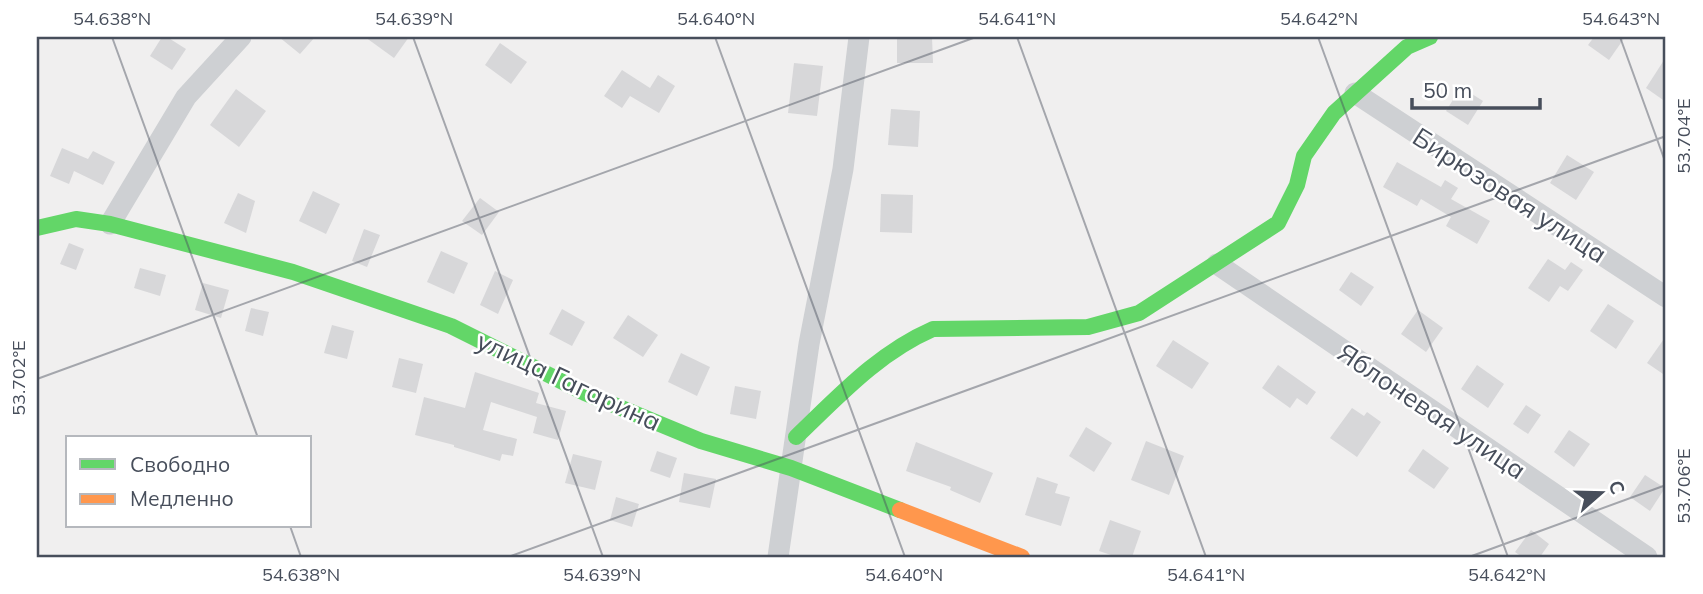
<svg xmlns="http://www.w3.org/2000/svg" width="1703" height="594" font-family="Mulish,sans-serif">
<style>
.building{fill:#d7d7d9}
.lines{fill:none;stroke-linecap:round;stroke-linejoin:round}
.street{stroke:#ced0d3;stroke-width:21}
.fast{stroke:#63d668;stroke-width:16}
.slow{stroke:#ff974d;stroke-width:16}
.ticks{fill:none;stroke:#474e5b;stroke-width:2;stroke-opacity:0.45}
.labels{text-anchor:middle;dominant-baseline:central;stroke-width:5;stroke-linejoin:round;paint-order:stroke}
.street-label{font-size:26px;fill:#474e5b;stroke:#fff}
.neatline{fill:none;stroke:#474e5b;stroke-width:2.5}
.ticks-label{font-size:18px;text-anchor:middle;fill:#474e5b}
</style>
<rect width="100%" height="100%" fill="#f0efef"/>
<g class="building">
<path d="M 162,37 L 167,37 L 186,49 L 172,70 L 150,56 Z"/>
<path d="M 279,37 L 315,37 L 300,54 Z"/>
<path d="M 365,37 L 409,37 L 394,58 Z"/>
<path d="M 897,37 L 932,37 L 933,63 L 897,63 Z"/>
<path d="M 1594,37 L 1625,37 L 1609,60 L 1588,45 Z"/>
<path d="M 500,43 L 527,62 L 511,84 L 485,65 Z"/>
<path d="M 1666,57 L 1666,102 L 1646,88 Z"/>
<path d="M 794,63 L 823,66 L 817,116 L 788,113 Z"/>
<path d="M 622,70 L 650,88 L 658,75 L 675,86 L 659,113 L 630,96 L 622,108 L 604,96 Z"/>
<path d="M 1461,87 L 1483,101 L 1468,125 L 1446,111 Z"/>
<path d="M 236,89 L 266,111 L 239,147 L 210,125 Z"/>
<path d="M 891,109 L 920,111 L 918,147 L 888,145 Z"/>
<path d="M 62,148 L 88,159 L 93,151 L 115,162 L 103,185 L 74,171 L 69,184 L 50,176 Z"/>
<path d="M 1567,155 L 1594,172 L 1576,200 L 1550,183 Z"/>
<path d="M 1397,162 L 1441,187 L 1445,180 L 1458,188 L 1451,199 L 1490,221 L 1477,244 L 1446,226 L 1451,217 L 1421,199 L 1417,206 L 1383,187 Z"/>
<path d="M 313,191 L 340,204 L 326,234 L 299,221 Z"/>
<path d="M 238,193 L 255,201 L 246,233 L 224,223 Z"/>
<path d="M 881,194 L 913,195 L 912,233 L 880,232 Z"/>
<path d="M 480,198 L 499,212 L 482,235 L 462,221 Z"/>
<path d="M 364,229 L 380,235 L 367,267 L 352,261 Z"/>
<path d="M 69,243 L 84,249 L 76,270 L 60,264 Z"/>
<path d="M 441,251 L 468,263 L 454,294 L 427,282 Z"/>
<path d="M 1548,259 L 1565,270 L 1571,262 L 1583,270 L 1568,291 L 1560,286 L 1549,302 L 1528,288 Z"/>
<path d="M 140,268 L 166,275 L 160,296 L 134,288 Z"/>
<path d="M 495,271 L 513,280 L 498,314 L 480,305 Z"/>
<path d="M 1351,272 L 1374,287 L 1361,306 L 1339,290 Z"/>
<path d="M 203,283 L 229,290 L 221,318 L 195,310 Z"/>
<path d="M 1608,304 L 1634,321 L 1616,349 L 1590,331 Z"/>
<path d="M 251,308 L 269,312 L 263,336 L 245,331 Z"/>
<path d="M 562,309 L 585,322 L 572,346 L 549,334 Z"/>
<path d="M 1418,310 L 1443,328 L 1426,352 L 1401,334 Z"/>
<path d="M 628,315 L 658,335 L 643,357 L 613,338 Z"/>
<path d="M 332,325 L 354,331 L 347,359 L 324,353 Z"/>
<path d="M 1666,336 L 1666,376 L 1647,363 Z"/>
<path d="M 1173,340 L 1209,363 L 1192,389 L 1156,366 Z"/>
<path d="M 681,353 L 710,367 L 697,396 L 668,382 Z"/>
<path d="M 399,358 L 423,364 L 416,393 L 392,387 Z"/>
<path d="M 1278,365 L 1316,392 L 1307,405 L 1297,398 L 1290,408 L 1262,388 Z"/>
<path d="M 1477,365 L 1504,384 L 1488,408 L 1461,389 Z"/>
<path d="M 475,372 L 539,393 L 536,403 L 566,411 L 558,440 L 533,433 L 537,417 L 491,402 L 483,430 L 517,439 L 513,456 L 502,454 L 500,461 L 454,447 L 454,445 L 415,435 L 424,397 L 465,408 Z"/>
<path d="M 735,386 L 761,391 L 756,419 L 730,414 Z"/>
<path d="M 1526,405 L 1541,415 L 1528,434 L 1513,424 Z"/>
<path d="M 1352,408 L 1364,416 L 1367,412 L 1381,422 L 1357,457 L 1330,438 Z"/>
<path d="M 1086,427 L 1112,443 L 1094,472 L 1069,456 Z"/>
<path d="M 1569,430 L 1590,444 L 1574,467 L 1554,452 Z"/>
<path d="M 1146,441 L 1184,456 L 1169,495 L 1131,480 Z"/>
<path d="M 916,442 L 993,473 L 980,503 L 950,490 L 951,487 L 906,471 Z"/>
<path d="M 1423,449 L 1449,468 L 1434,489 L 1408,471 Z"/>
<path d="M 657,451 L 677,458 L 670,478 L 650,471 Z"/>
<path d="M 573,454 L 602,461 L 595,490 L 565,483 Z"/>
<path d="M 684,473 L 716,479 L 710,508 L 679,502 Z"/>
<path d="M 1645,475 L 1665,488 L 1650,511 L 1630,497 Z"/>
<path d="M 1037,477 L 1058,484 L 1055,493 L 1070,497 L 1061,526 L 1025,515 Z"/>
<path d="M 616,497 L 639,504 L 632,527 L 610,520 Z"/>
<path d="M 1110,520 L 1141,531 L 1132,557 L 1117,557 L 1099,551 Z"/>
<path d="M 1531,530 L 1549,544 L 1540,557 L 1522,557 L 1515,552 Z"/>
</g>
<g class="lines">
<g class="street">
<path d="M 1355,93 L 1666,297"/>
<path d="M 110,224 L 186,97 L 241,37"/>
<path d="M 1217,264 L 1647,557"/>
<path d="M 778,557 L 809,344 L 843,169 L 859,37"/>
</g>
<g class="fast">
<path d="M 37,228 L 76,219 L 110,224 L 293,272 L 451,326 L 585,393 L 701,441 L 791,468 L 900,510"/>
<path d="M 796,437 C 839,396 878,353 933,329 L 1088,327 L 1139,313 L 1278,223 L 1297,185 L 1304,156 L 1334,113 L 1407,47 L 1430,37"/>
</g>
<path class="slow" d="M 900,510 L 1022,557"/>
</g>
<path class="ticks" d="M 112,37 L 258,438M 413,37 L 603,557M 715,37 L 905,557M 1017,37 L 1206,557M 1318,37 L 1508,557M 1620,37 L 1666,164M 37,379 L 976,37M 290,526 L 301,557M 508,557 L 1666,136M 1469,557 L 1666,485"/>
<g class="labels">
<g class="street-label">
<text transform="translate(1510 195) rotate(33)">Бирюзовая улица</text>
<text transform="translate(569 381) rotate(25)">улица Гагарина</text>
<text transform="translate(1432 411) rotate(34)">Яблоневая улица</text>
</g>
</g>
<rect width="1703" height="594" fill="none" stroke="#ffffff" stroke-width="77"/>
<rect x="66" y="436" width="245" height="91" fill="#ffffff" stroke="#b5b8bd" stroke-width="2"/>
<rect x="80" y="459" width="35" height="10" fill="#63d668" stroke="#b5b8bd" stroke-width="2"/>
<text x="130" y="472" font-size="21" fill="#474e5b">Свободно</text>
<rect x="80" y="494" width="35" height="10" fill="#ff974d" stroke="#b5b8bd" stroke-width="2"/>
<text x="130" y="506" font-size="21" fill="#474e5b">Медленно</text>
<g transform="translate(1601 493) rotate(70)" stroke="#ffffff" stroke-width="5" paint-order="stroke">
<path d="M0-5L12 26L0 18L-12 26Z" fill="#474e5b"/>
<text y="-10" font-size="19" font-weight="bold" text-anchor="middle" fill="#474e5b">С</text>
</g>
<path d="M1412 98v10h128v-10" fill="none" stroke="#474e5b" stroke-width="3.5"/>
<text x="1423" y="98" font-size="21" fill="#474e5b" stroke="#ffffff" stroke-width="5" paint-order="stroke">50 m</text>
<rect x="38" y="38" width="1626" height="518" class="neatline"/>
<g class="ticks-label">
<text x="112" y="25">54.638°N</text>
<text x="414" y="25">54.639°N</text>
<text x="716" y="25">54.640°N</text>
<text x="1017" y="25">54.641°N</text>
<text x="1319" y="25">54.642°N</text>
<text x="1621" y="25">54.643°N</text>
<text transform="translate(1684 136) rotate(-90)" y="6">53.704°E</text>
<text transform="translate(19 378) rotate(-90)" y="6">53.702°E</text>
<text transform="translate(1684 486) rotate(-90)" y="6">53.706°E</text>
<text x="301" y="581">54.638°N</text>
<text x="602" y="581">54.639°N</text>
<text x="904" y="581">54.640°N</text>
<text x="1206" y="581">54.641°N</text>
<text x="1507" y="581">54.642°N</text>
</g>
</svg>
